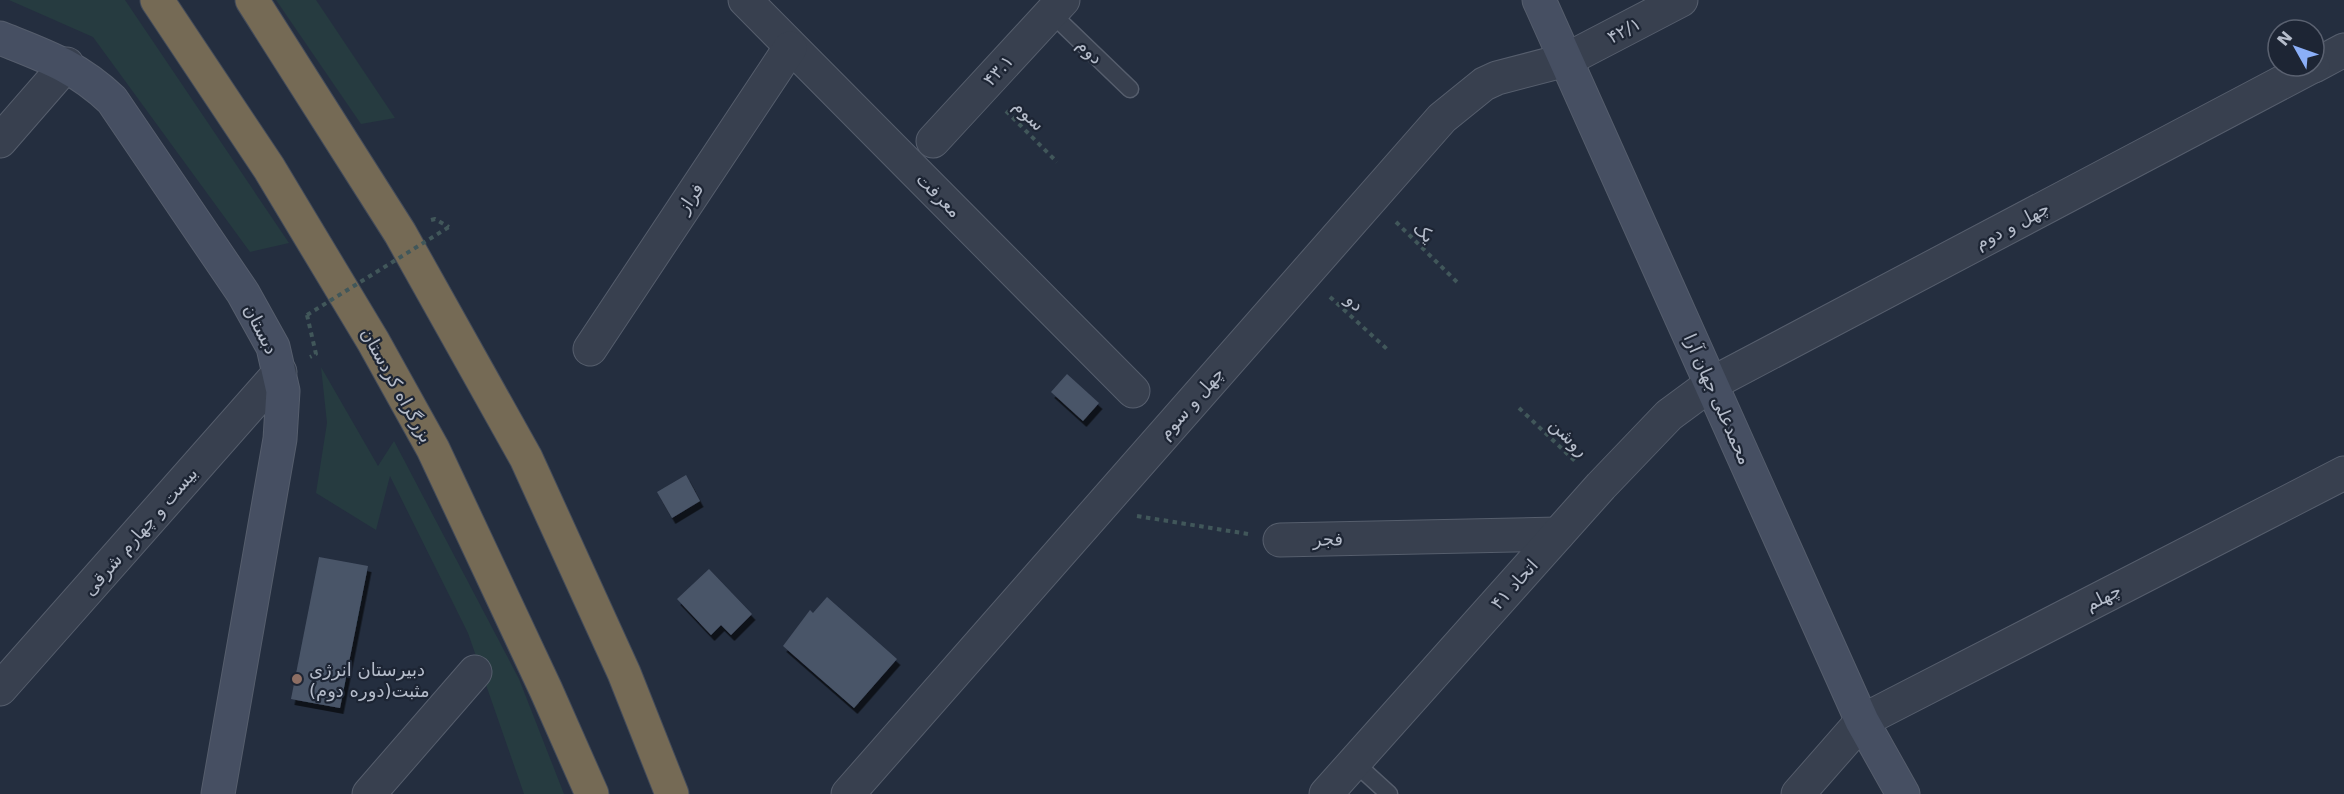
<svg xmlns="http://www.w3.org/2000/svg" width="2344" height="794" font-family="'DejaVu Sans','Noto Sans Arabic',sans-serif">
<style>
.green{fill:#263b40}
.building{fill:#4a5568;filter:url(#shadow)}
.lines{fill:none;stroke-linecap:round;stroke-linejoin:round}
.lane-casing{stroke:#565e6d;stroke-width:19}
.street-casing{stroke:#565e6d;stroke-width:35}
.secondary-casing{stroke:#565e6d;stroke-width:35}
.highway-casing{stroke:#434b5a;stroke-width:35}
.path{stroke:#41575a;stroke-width:4;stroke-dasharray:4.5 4.5;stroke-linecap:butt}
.lane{stroke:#38404f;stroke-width:16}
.street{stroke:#38404f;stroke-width:33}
.secondary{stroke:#464f62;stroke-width:33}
.highway{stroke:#756a55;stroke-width:33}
.path-bridge{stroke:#41575a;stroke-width:4;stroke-dasharray:4.5 4.5;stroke-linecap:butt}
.education-dot{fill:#8d6e63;stroke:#1d2534;stroke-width:2}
.labels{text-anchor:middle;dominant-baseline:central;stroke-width:4.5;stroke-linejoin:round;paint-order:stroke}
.street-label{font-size:18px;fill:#b5bcca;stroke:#1d2534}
.poi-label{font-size:18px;fill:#b5bcca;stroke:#1d2534;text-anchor:start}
</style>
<defs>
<filter id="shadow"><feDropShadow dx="3.5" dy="6" stdDeviation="0" flood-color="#0009"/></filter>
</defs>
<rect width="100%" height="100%" fill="#242e3f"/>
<g class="green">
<path d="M 9,0 L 125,0 L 289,243 L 250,252 L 93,37 Z"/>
<path d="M 276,0 L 316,0 L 395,118 L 361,124 Z"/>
<path d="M 321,367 L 378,466 L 394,441 L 519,679 L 564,794 L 524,794 L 468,633 L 390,476 L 376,530 L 316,493 L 327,423 Z"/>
</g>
<g class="building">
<path d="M 1067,374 L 1099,403 L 1083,421 L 1051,392 Z"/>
<path d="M 686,475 L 700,501 L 672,518 L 657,492 Z"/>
<path d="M 319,557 L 368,566 L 340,708 L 291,699 Z"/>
<path d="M 709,569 L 752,614 L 731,635 L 721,625 L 711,635 L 677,599 Z"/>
<path d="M 827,597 L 897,659 L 854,708 L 783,646 L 810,610 L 813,613 Z"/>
</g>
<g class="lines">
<defs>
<g id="lane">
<path d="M 1051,13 L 1130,89"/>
<path d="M 1355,763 L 1389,794"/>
</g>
<g id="street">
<path d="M 745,0 L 1133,391"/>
<path d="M 2314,66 L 2344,50"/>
<path d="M 0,141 L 67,64"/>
<path d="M 933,141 L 1063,0"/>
<path d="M 590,349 L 790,48"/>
<path d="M 1280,540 L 1558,534"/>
<path d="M 0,689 L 280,372"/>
<path d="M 369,794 L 475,672"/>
<path d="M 848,794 L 1442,118 L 1484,84 L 1497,78 L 1566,60 L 1681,0"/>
<path d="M 1326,794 L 1601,486 L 1669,415 L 1711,384 L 2313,66"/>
<path d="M 1798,794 L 1862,721 L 2344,473"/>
</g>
<g id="secondary">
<path d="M 1539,0 L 1862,721 L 1903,794"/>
<path d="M 0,38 C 45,56 76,66 112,100 L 243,293 L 273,347 L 283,391 L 280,439 L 218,794"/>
</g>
<g id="highway">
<path d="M 157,0 L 269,168 L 373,341 L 433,449 L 546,690 L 592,794"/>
<path d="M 252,0 L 400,233 L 526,458 L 624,673 L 672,794"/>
</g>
</defs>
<use href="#lane" class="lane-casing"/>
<use href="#street" class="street-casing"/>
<use href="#secondary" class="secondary-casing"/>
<use href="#highway" class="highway-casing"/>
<g class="path">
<path d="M 1006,111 L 1057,162"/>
<path d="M 431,220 L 435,219 L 449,227"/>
<path d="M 1396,222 L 1459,284"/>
<path d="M 1330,297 L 1388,350"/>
<path d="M 307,315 L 316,354 L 310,357"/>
<path d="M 1519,408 L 1577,463"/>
<path d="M 1137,516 L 1248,534"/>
</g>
<use href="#lane" class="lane"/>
<use href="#street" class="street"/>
<use href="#secondary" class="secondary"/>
<use href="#highway" class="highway"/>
<path class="path-bridge" d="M 307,315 L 449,227"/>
</g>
<circle class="education-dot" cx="297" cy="679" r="6"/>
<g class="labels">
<g class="street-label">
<text transform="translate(1624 30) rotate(-28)">۴۲/۱</text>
<text transform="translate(1090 51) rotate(44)">دوم</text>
<text transform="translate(998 70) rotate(-47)">۴۳.۱</text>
<text transform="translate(1029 115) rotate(44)">سوم</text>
<text transform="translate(939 195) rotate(45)">معرفت</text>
<text transform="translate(690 198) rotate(-56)">فراز</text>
<text transform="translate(2012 225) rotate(-28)">چهل و دوم</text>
<text transform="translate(1424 232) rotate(44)">یک</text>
<text transform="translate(1355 302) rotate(43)">دو</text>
<text transform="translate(261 329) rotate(63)">دبستان</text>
<text transform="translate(397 385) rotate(61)">بزرگراه کردستان</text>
<text transform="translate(1718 399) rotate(66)">محمدعلی جهان آرا</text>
<text transform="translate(1191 403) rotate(-49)">چهل و سوم</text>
<text transform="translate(1569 437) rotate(44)">روشن</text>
<text transform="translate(140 531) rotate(-49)">بیست و چهارم شرقی</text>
<text transform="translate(1328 539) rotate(-1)">فجر</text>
<text transform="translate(1514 584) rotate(-48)">اتحاد ۴۱</text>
<text transform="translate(2103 597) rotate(-27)">چهلم</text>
</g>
<g class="poi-label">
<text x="309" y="669">دبیرستان انرژی<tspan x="309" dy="21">مثبت(دوره دوم)</tspan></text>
</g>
</g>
<g transform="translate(2296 48) rotate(310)"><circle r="28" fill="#1d2534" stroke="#5a6170" stroke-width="1.5"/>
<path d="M0-4.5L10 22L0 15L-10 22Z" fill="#8baff8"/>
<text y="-9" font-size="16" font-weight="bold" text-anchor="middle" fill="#b5bcca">N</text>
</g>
</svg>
